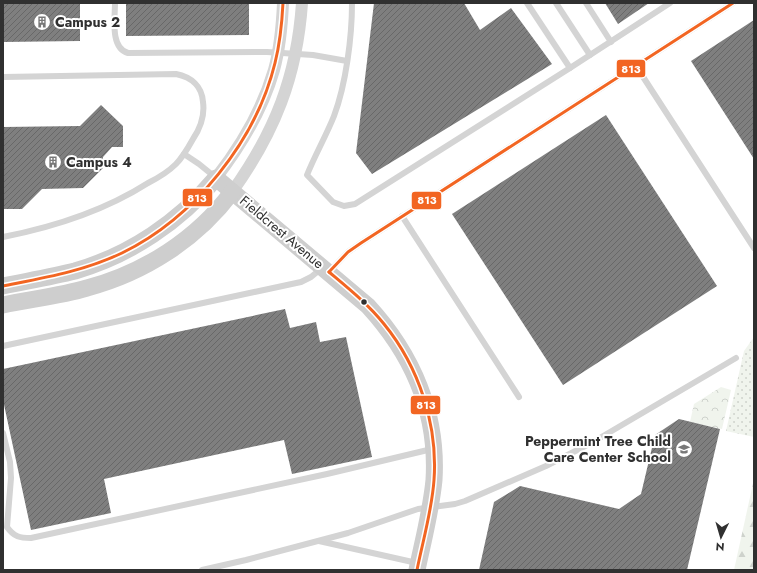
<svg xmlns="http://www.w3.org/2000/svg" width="757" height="573" font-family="Jost,sans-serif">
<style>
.grass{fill:url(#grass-dots)}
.forest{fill:url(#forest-firs)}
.park{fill:url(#park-crowns)}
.building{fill:url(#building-hatch)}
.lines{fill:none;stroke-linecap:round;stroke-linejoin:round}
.lane{stroke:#d4d4d4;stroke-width:6}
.street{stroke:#d4d4d4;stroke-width:12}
.secondary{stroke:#cecece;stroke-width:17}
.bus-1-casing{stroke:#fff;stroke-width:6}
.bus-1{stroke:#f26522;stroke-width:3}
.bus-dot{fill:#303030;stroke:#fff;stroke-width:1.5}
.labels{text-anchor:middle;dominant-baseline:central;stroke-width:4;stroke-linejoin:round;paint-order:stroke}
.poi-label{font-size:14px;font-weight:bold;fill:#303030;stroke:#fff;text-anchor:start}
.street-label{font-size:14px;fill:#303030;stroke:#fff}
.line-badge{stroke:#fff;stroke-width:1.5}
.badge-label{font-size:11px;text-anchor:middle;font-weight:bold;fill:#fff}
</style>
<defs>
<pattern id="grass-dots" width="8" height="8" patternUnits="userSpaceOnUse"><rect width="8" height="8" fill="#f0f4ed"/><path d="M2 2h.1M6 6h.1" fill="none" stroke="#ced2cc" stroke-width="1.8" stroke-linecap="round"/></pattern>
<pattern id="forest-firs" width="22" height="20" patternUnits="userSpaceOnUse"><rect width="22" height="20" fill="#f0f4ed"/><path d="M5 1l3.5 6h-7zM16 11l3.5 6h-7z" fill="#ced2cc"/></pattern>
<pattern id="park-crowns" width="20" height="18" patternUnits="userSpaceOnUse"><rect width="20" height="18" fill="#f0f4ed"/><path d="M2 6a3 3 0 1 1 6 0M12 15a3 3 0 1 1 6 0" fill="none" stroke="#ced2cc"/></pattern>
<pattern id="building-hatch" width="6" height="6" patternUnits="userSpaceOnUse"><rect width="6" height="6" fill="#7f7f7f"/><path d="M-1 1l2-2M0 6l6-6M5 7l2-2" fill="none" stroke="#686868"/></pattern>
</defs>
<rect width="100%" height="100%" fill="#fff"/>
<path class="grass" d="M 754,337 L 754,437 L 726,431 L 744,351 Z"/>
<path class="forest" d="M 754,479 L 754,570 L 734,570 Z"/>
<path class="park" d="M 721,387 L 731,390 L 722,429 L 690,422 L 694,404 Z"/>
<g class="building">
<path d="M 3,3 L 80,3 L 80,41 L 3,42 Z"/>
<path d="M 126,3 L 249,3 L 249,35 L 126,36 Z"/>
<path d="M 374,3 L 464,3 L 480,30 L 511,8 L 552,64 L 372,174 L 356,153 Z"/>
<path d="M 605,3 L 649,3 L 618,24 Z"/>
<path d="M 754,20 L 754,159 L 691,61 Z"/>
<path d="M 101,105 L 123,126 L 123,147 L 112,147 L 103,157 L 103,168 L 83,188 L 42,189 L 22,209 L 3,209 L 3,127 L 80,126 Z"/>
<path d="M 606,115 L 717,286 L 563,385 L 452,214 Z"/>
<path d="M 285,309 L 290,328 L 316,322 L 320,342 L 346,337 L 372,457 L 292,474 L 284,440 L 104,479 L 111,513 L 31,530 L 3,400 L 3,369 Z"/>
<path d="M 679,419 L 720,429 L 687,570 L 479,570 L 494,502 L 520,486 L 619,509 L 641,494 L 655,435 Z"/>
</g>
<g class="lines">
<g class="lane">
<path d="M 115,3 C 115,18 110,48 128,53 L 267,52 L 313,55 L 347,61"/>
<path d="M 352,3 C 352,37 346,84 334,116 C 326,136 315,155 307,175 L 333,202 L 344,206 L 355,204 L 570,68 L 670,3"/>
<path d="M 527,3 L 570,68"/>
<path d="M 556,3 L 590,55"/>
<path d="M 586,3 L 611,42"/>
<path d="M 636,66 L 754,248"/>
<path d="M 3,77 L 176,74 C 191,77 202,86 203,102 C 205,116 201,127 193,139 C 188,148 183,157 176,164 C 168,172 158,178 148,183 C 104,211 54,227 3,237"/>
<path d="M 184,154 L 199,164 L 215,177"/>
<path d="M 402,216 L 519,397"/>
<path d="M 329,272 L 348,252 L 361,243 L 733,3"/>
<path d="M 3,346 L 301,282 L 311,277 L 322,268"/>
<path d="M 3,433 L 10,462 L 11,478 L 7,527 C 14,537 20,538 31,538 L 327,474 L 432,449"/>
<path d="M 319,541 L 417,563"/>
<path d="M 202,570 L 246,560 L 348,533 L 418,509 L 455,504 L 465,501 L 546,466 L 593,442 L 736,358"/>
</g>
<g class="street">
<path d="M 216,178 C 240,147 263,108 274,70 C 280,48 282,26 283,3"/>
<path d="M 232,192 C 275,132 297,76 302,3"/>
</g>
<g class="secondary">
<path d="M 3,286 C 27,281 51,277 75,271 C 130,255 179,222 216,178 L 368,306 C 413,355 438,414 434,480 C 431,511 423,541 417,570"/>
<path d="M 3,305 C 31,299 60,296 87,288 C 144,273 197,239 232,192"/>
</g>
<defs>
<g id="bus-1">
<path d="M 329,272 L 348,252 L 361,243 L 733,3"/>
<path d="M 329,272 C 348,288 368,304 384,324 C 419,367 438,425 434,480 C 432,510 423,540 417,570"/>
<path d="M 3,286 C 43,278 85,271 122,253 C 194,218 256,141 275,63 C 280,43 282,23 283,3"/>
</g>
</defs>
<use href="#bus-1" class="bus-1-casing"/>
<use href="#bus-1" class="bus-1"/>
</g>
<defs>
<symbol id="building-ring" viewBox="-11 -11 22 22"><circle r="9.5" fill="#fff" stroke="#787878" stroke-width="1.5"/><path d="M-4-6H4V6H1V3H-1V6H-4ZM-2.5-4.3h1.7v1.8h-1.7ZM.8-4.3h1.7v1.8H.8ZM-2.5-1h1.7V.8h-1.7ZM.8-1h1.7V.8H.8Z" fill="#787878"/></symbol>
<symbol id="school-ring" viewBox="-11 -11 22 22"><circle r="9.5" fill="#fff" stroke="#787878" stroke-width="1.5"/><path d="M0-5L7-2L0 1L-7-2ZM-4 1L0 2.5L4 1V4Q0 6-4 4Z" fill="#787878"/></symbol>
</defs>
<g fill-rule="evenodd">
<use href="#building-ring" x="32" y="12" width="20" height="20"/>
<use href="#building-ring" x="43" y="152" width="20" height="20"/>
<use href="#school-ring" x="674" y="439" width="20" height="20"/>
</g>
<circle class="bus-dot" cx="364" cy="302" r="3.5"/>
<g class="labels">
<g class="poi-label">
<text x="55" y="22">Campus 2</text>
<text x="66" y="162">Campus 4</text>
<text x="671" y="441" text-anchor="end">Peppermint Tree Child<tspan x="671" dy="16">Care Center School</tspan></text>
</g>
<g class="street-label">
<text transform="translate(282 232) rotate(40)">Fieldcrest Avenue</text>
</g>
</g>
<g class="line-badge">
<rect x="616" y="59" width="30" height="19" rx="4" fill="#f26522"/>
<rect x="182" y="188" width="31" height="19" rx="4" fill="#f26522"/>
<rect x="411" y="191" width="31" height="19" rx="4" fill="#f26522"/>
<rect x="410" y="395" width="31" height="20" rx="4" fill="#f26522"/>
</g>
<g class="badge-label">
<text x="631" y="73">813</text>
<text x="197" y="202">813</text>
<text x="427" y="204">813</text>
<text x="426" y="409">813</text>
</g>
<rect width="757" height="573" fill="none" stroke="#303030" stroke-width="8"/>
<g transform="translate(721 537) rotate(185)" stroke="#ffffff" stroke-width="3" paint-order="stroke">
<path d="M0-3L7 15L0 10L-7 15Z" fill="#303030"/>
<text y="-6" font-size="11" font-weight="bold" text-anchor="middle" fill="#303030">N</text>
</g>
</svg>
